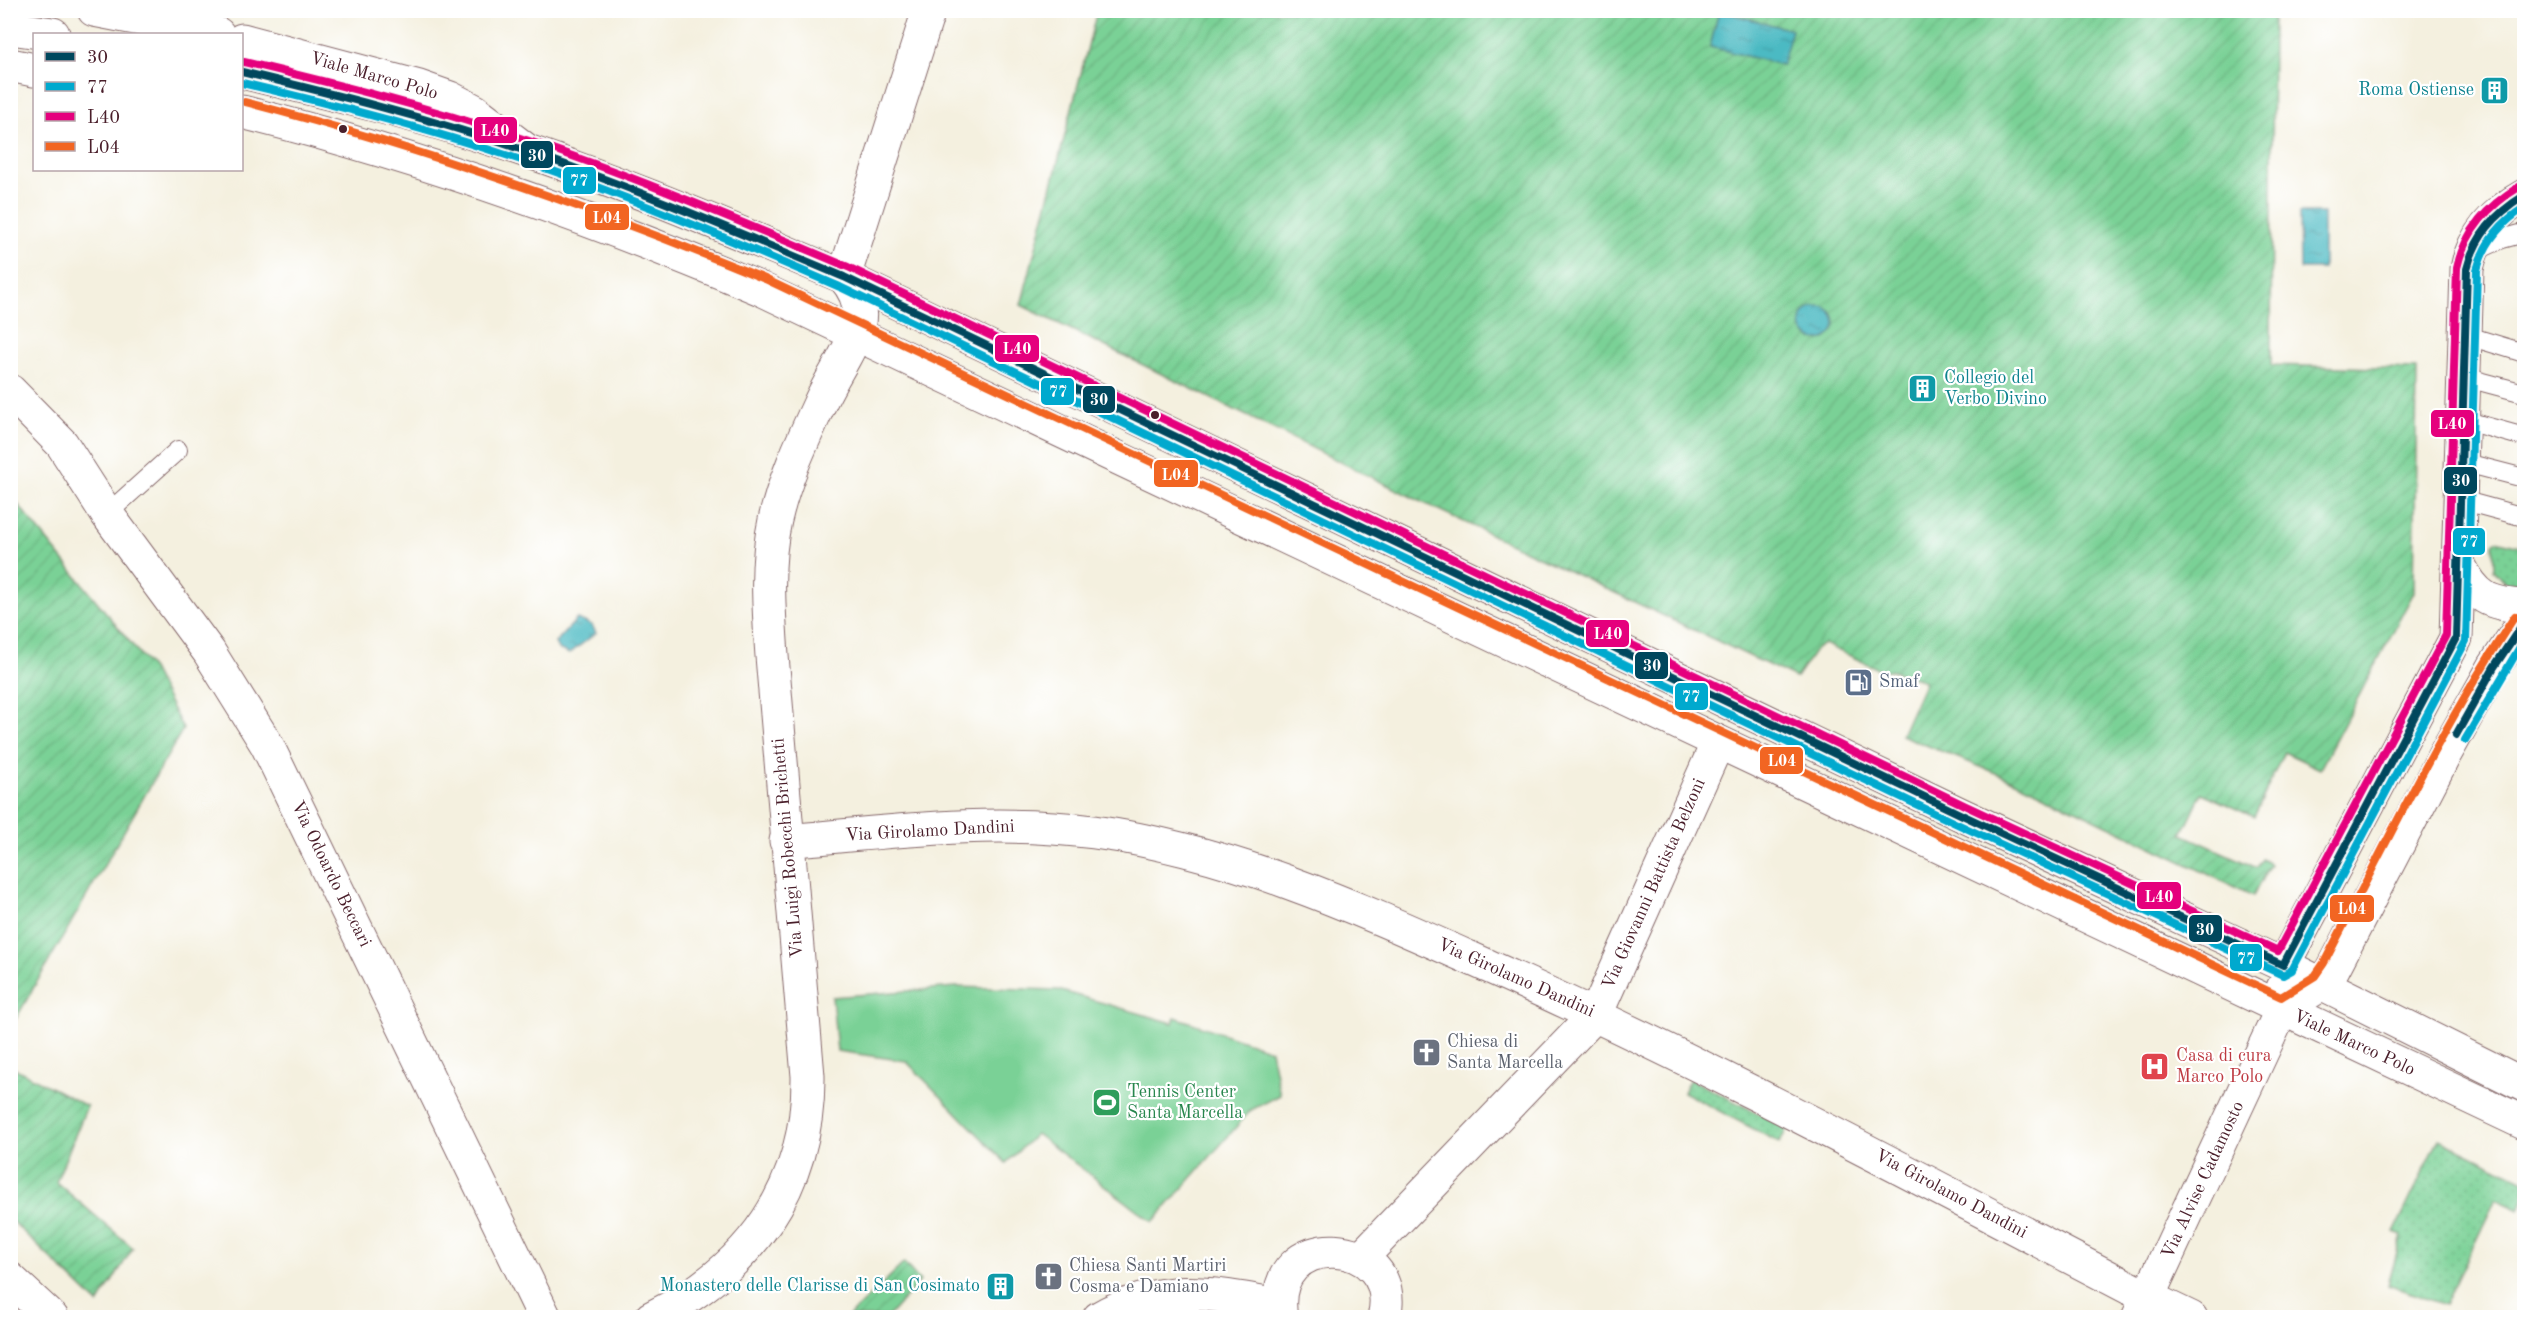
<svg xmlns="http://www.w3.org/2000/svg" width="2535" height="1328" font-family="'Old Standard TT',serif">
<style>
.grass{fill:url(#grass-dots);stroke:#627860;stroke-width:1.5}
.park{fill:#7ad196;stroke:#627860;stroke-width:1.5}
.garden{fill:url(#garden-furrows);stroke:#627860;stroke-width:1.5}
.water{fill:url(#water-ripples);stroke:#4b6c77;stroke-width:1.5}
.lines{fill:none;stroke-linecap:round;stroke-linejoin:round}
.lane-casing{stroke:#86686a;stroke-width:20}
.street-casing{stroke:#86686a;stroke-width:35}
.secondary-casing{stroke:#86686a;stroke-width:35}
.primary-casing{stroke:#86686a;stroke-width:35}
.lane{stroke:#fff;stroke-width:18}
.street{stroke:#fff;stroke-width:33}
.secondary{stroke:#fff;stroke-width:33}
.primary{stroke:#fff;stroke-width:33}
.bus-1-casing{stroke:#fff;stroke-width:12}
.bus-2-casing{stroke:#fff;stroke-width:12}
.bus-3-casing{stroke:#fff;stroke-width:12}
.bus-4-casing{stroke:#fff;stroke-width:12}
.bus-1{stroke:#00475d;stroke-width:8}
.bus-2{stroke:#00a9ce;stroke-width:8}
.bus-3{stroke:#e5007d;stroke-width:8}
.bus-4{stroke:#f26522;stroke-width:8}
.bus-dot{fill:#4a1f2b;stroke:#fff;stroke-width:2}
.labels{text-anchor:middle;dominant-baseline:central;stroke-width:4.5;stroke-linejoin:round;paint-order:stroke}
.street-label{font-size:18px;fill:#4a1f2b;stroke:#fff}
.culture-label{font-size:18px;fill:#0d838f;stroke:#fff;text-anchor:end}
.service-label{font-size:18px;fill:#4e5e75;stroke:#fff;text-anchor:start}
.worship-label{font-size:18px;fill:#5b616d;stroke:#fff;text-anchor:start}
.health-label{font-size:18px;fill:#be3a42;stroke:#fff;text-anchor:start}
.leisure-label{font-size:18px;fill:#27864d;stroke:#fff;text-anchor:start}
.line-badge{stroke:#fff;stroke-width:2}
.badge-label{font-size:16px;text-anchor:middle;font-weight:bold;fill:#fff}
</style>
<defs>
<pattern id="grass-dots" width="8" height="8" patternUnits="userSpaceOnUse" patternTransform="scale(1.5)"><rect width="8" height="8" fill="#7ad196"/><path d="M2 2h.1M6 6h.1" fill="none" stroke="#6bb381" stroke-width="1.8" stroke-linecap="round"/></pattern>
<pattern id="garden-furrows" width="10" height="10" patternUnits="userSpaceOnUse" patternTransform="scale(1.5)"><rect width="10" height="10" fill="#7ad196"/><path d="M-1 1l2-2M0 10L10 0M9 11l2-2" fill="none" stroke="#6bb381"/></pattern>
<pattern id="water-ripples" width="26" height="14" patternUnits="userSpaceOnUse" patternTransform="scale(1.5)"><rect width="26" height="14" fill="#4cbac3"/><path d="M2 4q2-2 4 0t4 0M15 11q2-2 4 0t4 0" fill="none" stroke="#41979f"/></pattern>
</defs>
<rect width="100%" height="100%" fill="#fff"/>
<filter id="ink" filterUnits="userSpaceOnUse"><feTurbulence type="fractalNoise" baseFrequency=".0167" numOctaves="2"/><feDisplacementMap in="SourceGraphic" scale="12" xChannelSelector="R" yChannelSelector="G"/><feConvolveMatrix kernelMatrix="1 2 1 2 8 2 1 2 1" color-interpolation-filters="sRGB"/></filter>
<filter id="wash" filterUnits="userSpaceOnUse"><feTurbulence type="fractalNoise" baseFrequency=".008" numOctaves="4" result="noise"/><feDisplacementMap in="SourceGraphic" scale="24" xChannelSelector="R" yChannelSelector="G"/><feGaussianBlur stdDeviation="1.35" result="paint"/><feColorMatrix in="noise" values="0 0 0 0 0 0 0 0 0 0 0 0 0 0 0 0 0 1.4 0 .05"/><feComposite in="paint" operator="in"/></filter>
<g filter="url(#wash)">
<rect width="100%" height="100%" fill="#f4f0df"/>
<g class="grass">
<path d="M 2496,540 L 2524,547 L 2524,585 L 2507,585 L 2494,570 L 2493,544 Z"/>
<path d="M 1690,1079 L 1787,1128 L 1780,1143 L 1683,1092 Z"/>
<path d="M 2439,1139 L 2524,1181 L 2524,1200 L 2520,1210 L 2496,1199 L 2445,1305 L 2388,1285 L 2402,1235 L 2394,1232 Z"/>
</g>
<path class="park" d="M 956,987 L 1058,990 L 1173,1023 L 1175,1017 L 1271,1050 L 1280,1095 L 1251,1110 L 1153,1222 L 1036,1134 L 1006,1163 L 906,1061 L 837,1051 L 832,997 Z"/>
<g class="garden">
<path d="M 2155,10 L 2273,13 L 2271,365 L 2417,369 L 2414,592 L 2320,769 L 2284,752 L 2254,817 L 2202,793 L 2182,834 L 2257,868 L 2262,859 L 2270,864 L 2253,896 L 2018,782 L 1901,735 L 1925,681 L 1889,670 L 1883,671 L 1824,644 L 1816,649 L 1796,678 L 1426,504 L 1021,305 L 1097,11 Z"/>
<path d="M 11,496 L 152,669 L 183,729 L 11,1027 Z"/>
<path d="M 10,1066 L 87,1106 L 56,1182 L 133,1248 L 98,1304 L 11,1220 Z"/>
<path d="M 904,1263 L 920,1281 L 888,1317 L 848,1317 Z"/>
</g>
<g class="water">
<path d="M 1719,11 L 1792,30 L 1782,65 L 1710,47 Z"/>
<path d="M 2299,213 L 2323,213 L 2323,269 L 2300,269 Z"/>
<circle cx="1818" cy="323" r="17"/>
<path d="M 577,619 L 592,625 L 596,633 L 569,654 L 558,649 L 555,643 Z"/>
</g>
</g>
<g filter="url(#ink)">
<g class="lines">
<defs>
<g id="lane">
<path d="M 2476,251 L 2502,239 L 2524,233"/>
<path d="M 2465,335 L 2524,353"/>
<path d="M 2464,377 L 2524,393"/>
<path d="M 2463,420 L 2524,437"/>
<path d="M 2462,462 L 2524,478"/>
<path d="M 2461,500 L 2524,517"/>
<path d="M 107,514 L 178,450"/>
</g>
<g id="street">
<path d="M 94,10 L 218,34"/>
<path d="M 242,40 L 419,87 L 450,98 L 475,111 L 526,150"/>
<path d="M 10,391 L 62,444 L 107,514 L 209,652 L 267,745 L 545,1318"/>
<path d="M 2459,565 C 2476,598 2489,604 2524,606"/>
<path d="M 786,841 C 889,832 992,818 1094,832 C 1234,851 1362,910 1490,967 C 1714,1067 1929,1184 2147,1297 L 2191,1318"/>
<path d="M 2282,1009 L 2322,984 L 2333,969 L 2445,754 L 2494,667 L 2524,622"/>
<path d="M 1361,1258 L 1596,1014 L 1718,742"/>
<path d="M 10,1279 L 52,1318"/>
<path d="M 651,1318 C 750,1269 809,1188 808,1076 L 772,656 C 769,611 765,565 775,520 C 784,480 802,442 819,405 C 828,383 853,347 858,327 C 863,309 856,291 844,277 L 929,10"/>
<path d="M 1099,1318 C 1161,1282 1211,1293 1279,1305"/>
<path d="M 1281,1318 C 1265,1224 1405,1234 1384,1318"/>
<path d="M 2138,1318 L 2282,1009 L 2283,988"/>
</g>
<path id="secondary" d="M 2283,965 L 2456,638 L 2467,269 C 2473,236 2495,212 2524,196"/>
<g id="primary">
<path d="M 10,28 L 53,34"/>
<path d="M 10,65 L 34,70"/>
<path d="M 242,72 C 317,90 392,108 466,131 C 595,171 720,224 844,277 L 1960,814 L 2283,965 L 2524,1085"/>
<path d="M 242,112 C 419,156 592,218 761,289 L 2524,1123"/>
</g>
</defs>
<use href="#lane" class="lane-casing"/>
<use href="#street" class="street-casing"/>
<use href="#secondary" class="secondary-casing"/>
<use href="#primary" class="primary-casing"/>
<use href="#lane" class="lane"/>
<use href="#street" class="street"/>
<use href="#secondary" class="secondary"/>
<use href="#primary" class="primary"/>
<defs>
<g id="bus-1">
<path d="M 242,72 C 333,94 425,117 514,147 C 626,184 735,231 844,277 L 1960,814 L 2283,965 L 2456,638 L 2467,269 C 2475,236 2495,214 2524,196"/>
<path d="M 2456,735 L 2494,667 L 2524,622"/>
</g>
<g id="bus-2">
<path d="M 242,83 C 332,104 421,127 509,156 C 622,193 731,240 840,287 L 1955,823 L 2283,975 L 2292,970 L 2466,641 L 2477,270 C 2484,243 2500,223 2524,208"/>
<path d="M 2465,740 L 2524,640"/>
</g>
<path id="bus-3" d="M 244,62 C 336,84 428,107 517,137 C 630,174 739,221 848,267 L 1964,805 L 2278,951 L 2446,635 L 2457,268 C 2465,231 2487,206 2519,187"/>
<path id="bus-4" d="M 245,102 C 423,148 595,209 765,279 L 2281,997 L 2315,976 L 2324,963 C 2385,846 2442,726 2515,616"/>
</defs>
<use href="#bus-1" class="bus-1-casing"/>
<use href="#bus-2" class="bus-2-casing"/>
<use href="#bus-3" class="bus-3-casing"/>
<use href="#bus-4" class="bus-4-casing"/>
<use href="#bus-1" class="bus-1"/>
<use href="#bus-2" class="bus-2"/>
<use href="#bus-3" class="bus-3"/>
<use href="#bus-4" class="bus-4"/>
</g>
</g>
<defs>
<symbol id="building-square" viewBox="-11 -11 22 22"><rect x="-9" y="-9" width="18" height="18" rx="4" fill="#0f9aa8" stroke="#fff"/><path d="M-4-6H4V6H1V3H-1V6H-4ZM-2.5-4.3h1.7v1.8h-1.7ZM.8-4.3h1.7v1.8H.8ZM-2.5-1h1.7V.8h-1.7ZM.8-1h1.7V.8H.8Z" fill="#fff"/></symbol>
<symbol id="fuel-square" viewBox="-11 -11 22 22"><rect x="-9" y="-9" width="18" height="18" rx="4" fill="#5c6f8a" stroke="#fff"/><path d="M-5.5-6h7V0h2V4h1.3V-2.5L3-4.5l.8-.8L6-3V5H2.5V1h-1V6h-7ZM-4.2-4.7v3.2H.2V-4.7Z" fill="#fff"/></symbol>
<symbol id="church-square" viewBox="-11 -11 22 22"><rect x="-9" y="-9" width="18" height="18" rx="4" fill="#6b7280" stroke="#fff"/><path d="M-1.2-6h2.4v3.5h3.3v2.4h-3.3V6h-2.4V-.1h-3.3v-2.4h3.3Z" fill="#fff"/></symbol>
<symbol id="hospital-square" viewBox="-11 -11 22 22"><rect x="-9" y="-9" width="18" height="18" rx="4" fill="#e0444e" stroke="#fff"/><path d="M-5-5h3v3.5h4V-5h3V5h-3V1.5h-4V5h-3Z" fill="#fff"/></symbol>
<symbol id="stadium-square" viewBox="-11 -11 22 22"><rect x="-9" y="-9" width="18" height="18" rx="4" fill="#2e9e5b" stroke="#fff"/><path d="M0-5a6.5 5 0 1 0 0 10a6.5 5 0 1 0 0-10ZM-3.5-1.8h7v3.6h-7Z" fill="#fff"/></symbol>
</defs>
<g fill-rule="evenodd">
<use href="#building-square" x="2478" y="74" width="33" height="33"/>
<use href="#building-square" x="1906" y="372" width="33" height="33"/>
<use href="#fuel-square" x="1842" y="666" width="33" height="33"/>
<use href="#church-square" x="1410" y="1036" width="33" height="33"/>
<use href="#hospital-square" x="2138" y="1050" width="33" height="33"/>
<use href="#stadium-square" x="1090" y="1086" width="33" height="33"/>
<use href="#church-square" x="1032" y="1260" width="33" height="33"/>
<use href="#building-square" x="984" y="1270" width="33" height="33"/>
</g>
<g class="bus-dot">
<circle cx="343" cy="129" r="5"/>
<circle cx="1155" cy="415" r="5"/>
</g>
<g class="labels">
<g class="street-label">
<text transform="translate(374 76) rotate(16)">Viale Marco Polo</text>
<text transform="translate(930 831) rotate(-3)">Via Girolamo Dandini</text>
<text transform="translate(788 848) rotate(-95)">Via Luigi Robecchi Brichetti</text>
<text transform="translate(331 874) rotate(64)">Via Odoardo Beccari</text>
<text transform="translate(1654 884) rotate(-66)">Via Giovanni Battista Belzoni</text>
<text transform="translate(1516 978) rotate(24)">Via Girolamo Dandini</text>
<text transform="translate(2354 1043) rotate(25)">Viale Marco Polo</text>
<text transform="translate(2203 1180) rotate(-65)">Via Alvise Cadamosto</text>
<text transform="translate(1951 1194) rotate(28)">Via Girolamo Dandini</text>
</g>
<g class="culture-label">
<text x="2474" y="90">Roma Ostiense</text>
<text x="1944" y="378" text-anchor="start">Collegio del<tspan x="1944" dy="21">Verbo Divino</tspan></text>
<text x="980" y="1286">Monastero delle Clarisse di San Cosimato</text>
</g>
<g class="service-label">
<text x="1879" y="682">Smaf</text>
</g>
<g class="worship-label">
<text x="1447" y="1042">Chiesa di<tspan x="1447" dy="21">Santa Marcella</tspan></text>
<text x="1069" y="1266">Chiesa Santi Martiri<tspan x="1069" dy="21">Cosma e Damiano</tspan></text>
</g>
<g class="health-label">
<text x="2176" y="1056">Casa di cura<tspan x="2176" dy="21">Marco Polo</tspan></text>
</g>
<g class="leisure-label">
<text x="1127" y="1092">Tennis Center<tspan x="1127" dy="21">Santa Marcella</tspan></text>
</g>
</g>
<g class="line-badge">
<rect x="473" y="116" width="45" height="28" rx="6" fill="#e5007d"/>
<rect x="520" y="140" width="34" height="29" rx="6" fill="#00475d"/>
<rect x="562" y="166" width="35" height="29" rx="6" fill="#00a9ce"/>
<rect x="584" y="203" width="46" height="28" rx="6" fill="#f26522"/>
<rect x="994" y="334" width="46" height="29" rx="6" fill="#e5007d"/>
<rect x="1040" y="377" width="35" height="29" rx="6" fill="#00a9ce"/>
<rect x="1082" y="385" width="34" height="29" rx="6" fill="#00475d"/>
<rect x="2430" y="409" width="45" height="29" rx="6" fill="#e5007d"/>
<rect x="1153" y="459" width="46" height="29" rx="6" fill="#f26522"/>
<rect x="2443" y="466" width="35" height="29" rx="6" fill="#00475d"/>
<rect x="2452" y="527" width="34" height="29" rx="6" fill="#00a9ce"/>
<rect x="1585" y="619" width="45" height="29" rx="6" fill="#e5007d"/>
<rect x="1634" y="651" width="35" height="29" rx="6" fill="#00475d"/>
<rect x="1674" y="682" width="35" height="29" rx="6" fill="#00a9ce"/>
<rect x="1759" y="746" width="45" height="29" rx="6" fill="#f26522"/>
<rect x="2136" y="881" width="46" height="29" rx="6" fill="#e5007d"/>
<rect x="2329" y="894" width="46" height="29" rx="6" fill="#f26522"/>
<rect x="2188" y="914" width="35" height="29" rx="6" fill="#00475d"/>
<rect x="2229" y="943" width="34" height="29" rx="6" fill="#00a9ce"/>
</g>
<g class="badge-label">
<text x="495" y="136">L40</text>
<text x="537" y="161">30</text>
<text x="579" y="186">77</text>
<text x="607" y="223">L04</text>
<text x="1017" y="354">L40</text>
<text x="1058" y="397">77</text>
<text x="1099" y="405">30</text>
<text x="2452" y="429">L40</text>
<text x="1176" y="480">L04</text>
<text x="2461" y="486">30</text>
<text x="2469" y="547">77</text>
<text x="1608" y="639">L40</text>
<text x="1652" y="671">30</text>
<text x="1691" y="702">77</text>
<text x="1782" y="766">L04</text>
<text x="2159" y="902">L40</text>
<text x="2352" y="914">L04</text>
<text x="2205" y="935">30</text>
<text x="2246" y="964">77</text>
</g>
<rect width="2535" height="1328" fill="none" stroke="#fff" stroke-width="36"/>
<rect x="33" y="33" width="210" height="138" fill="#ffffff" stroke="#b7a5aa" stroke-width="1.5"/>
<rect x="45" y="52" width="30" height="9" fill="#00475d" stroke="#b7a5aa" stroke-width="1.5"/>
<text x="87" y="63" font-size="18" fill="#4a1f2b">30</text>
<rect x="45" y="82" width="30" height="9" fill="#00a9ce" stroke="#b7a5aa" stroke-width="1.5"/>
<text x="87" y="93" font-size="18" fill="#4a1f2b">77</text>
<rect x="45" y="112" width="30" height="9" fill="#e5007d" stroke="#b7a5aa" stroke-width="1.5"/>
<text x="87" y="123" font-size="18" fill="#4a1f2b">L40</text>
<rect x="45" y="142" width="30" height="9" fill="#f26522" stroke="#b7a5aa" stroke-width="1.5"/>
<text x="87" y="153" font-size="18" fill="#4a1f2b">L04</text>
</svg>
